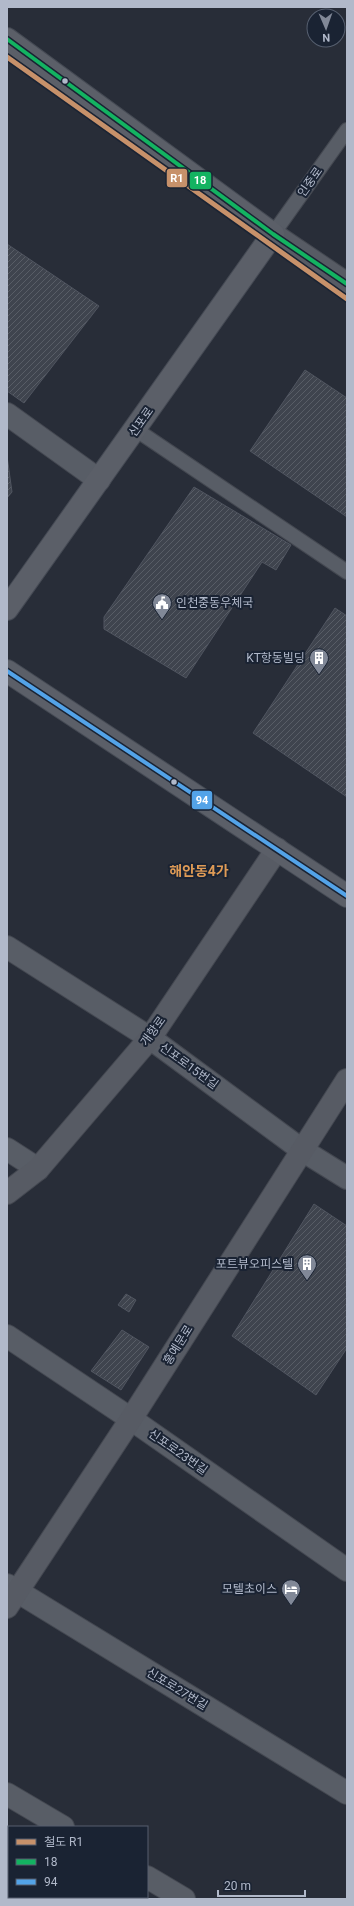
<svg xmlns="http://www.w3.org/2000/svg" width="354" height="1906" font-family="Roboto,'Noto Sans KR',sans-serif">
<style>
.building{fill:url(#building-hatch);stroke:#505560}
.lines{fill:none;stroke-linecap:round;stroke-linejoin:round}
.lane-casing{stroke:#444851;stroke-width:16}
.street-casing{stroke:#444851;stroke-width:24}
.secondary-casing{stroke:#444851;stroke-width:24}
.primary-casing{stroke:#454a54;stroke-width:24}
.lane{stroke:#585d66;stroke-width:14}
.street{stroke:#585d66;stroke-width:22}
.secondary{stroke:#575b64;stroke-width:22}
.primary{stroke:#5b5f68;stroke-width:22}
.bus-1-casing{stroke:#1a2333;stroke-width:7}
.bus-2-casing{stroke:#1a2333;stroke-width:7}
.bus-1{stroke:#13b361;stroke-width:4}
.bus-2{stroke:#53a3e8;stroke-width:4}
.rail-1-casing{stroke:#1a2333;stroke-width:8}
.rail-1{stroke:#c7916a;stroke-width:5}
.bus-dot{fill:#b1b9ca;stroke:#1a2333;stroke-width:1.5}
.labels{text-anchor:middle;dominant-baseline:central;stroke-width:4;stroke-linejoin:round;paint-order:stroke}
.street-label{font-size:12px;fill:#b1b9ca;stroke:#1a2333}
.poi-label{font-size:12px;fill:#b1b9ca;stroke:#1a2333;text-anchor:end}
.quarter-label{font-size:14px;font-weight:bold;fill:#df9b56;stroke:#1a2333}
.line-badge{stroke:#1a2333;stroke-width:1.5}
.badge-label{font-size:11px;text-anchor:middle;font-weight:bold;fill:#fff}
</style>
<defs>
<pattern id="building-hatch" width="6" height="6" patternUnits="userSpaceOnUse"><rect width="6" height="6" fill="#3f444e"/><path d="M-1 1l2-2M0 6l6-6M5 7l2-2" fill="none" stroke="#585d66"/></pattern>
</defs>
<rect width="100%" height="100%" fill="#282d38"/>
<g class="building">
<path d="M 7,244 L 99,306 L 24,403 L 7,391 Z"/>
<path d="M 305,370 L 347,398 L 347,517 L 250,451 Z"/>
<path d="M 7,456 L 12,492 L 7,498 Z"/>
<path d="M 194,487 L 291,545 L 276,570 L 262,562 L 186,678 L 104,629 L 104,617 Z"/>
<path d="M 335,608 L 347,616 L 347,797 L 253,733 Z"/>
<path d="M 314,1204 L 347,1226 L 347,1348 L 316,1395 L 232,1336 Z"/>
<path d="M 126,1294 L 136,1300 L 129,1312 L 118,1305 Z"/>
<path d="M 122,1330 L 149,1347 L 121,1390 L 91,1371 Z"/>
</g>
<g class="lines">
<defs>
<g id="lane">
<path d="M 273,234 L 347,130"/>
<path d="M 135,429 L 347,572"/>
</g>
<g id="street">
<path d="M 7,414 L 99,480"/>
<path d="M 7,947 L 150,1038 L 302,1150 L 347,1178"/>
<path d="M 7,1149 L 38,1169"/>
<path d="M 7,1336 L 131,1419 L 347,1570"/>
<path d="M 7,1585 L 347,1793"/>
<path d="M 7,1794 L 63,1827"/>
<path d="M 147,1877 L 184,1899"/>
</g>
<g id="secondary">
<path d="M 273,234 L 347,284"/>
<path d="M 7,1193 L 38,1169 L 150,1038 L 277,849"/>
<path d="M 7,1607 L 131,1419 L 347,1080"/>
</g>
<g id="primary">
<path d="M 7,39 L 273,234 L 7,609"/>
<path d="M 7,671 L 347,896"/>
</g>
</defs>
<use href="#lane" class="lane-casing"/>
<use href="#street" class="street-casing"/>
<use href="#secondary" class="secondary-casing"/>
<use href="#primary" class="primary-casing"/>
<use href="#lane" class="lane"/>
<use href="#street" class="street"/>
<use href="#secondary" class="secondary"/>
<use href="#primary" class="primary"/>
<defs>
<path id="bus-1" d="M 7,39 L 273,234 L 347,284"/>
<path id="bus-2" d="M 7,671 L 347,896"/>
</defs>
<use href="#bus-1" class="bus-1-casing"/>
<use href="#bus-2" class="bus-2-casing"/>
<use href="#bus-1" class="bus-1"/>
<use href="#bus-2" class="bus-2"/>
<defs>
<path id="rail-1" d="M 7,57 L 347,299"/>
</defs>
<use href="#rail-1" class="rail-1-casing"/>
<use href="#rail-1" class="rail-1"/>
</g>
<defs>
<symbol id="civic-pin" viewBox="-11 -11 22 30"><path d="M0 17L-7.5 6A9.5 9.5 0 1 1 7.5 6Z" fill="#818897" stroke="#1a2333"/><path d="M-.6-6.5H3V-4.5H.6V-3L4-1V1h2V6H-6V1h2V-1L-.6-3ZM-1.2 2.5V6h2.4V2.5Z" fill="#fff"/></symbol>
<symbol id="building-pin" viewBox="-11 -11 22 30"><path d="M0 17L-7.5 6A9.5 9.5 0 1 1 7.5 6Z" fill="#818897" stroke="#1a2333"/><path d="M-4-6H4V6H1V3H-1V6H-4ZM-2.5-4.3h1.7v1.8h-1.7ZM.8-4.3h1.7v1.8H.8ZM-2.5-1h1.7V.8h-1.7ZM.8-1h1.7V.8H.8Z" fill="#fff"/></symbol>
<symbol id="hotel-pin" viewBox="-11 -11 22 30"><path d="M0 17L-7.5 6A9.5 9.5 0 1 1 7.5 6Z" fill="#818897" stroke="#1a2333"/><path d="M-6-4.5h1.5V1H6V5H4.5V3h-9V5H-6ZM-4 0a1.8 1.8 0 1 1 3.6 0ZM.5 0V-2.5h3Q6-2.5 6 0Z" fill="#fff"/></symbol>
</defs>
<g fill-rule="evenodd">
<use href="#civic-pin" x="151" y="592" width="22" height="30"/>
<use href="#building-pin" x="308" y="647" width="22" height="30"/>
<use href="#building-pin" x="296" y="1253" width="22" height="30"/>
<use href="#hotel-pin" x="280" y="1578" width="22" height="30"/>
</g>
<g class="bus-dot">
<circle cx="65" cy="81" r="3.5"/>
<circle cx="174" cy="782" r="3.5"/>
</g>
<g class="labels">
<g class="street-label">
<text transform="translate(310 182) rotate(-55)">인중로</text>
<text transform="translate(141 422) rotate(-55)">신포로</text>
<text transform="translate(153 1031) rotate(-54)">개항로</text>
<text transform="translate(189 1066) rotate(36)">신포로15번길</text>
<text transform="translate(178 1345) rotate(-58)">홍예문로</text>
<text transform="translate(178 1452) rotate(35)">신포로23번길</text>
<text transform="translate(177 1689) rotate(31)">신포로27번길</text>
</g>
<g class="poi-label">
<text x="176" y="603" text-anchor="start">인천중동우체국</text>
<text x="305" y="658">KT항동빌딩</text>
<text x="293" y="1264">포트뷰오피스텔</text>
<text x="277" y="1589">모텔초이스</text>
</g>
<g class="quarter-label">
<text x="199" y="871">해안동4가</text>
</g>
</g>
<g class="line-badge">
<rect x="166" y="168" width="22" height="20" rx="4" fill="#c7916a"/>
<rect x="189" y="171" width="23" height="19" rx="4" fill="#13b361"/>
<rect x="191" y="790" width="22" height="20" rx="4" fill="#53a3e8"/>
</g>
<g class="badge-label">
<text x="177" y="182">R1</text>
<text x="200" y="184">18</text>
<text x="202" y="804">94</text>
</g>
<rect width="354" height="1906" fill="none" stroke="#b1b9ca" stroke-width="16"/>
<rect x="8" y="1826" width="140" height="72" fill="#1a2333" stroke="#565f6f"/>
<rect x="16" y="1839" width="20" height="6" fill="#c7916a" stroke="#565f6f"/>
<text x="44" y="1846" font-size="12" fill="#b1b9ca">철도 R1</text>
<rect x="16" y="1859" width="20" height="6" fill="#13b361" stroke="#565f6f"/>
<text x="44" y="1866" font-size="12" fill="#b1b9ca">18</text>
<rect x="16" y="1879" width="20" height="6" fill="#53a3e8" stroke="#565f6f"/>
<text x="44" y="1886" font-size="12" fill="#b1b9ca">94</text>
<g transform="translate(326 28) rotate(178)"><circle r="19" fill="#1a2333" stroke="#565f6f"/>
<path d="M0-3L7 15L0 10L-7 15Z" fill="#818897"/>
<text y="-6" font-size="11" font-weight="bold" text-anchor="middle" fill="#b1b9ca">N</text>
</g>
<path d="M218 1890v6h87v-6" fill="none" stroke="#b1b9ca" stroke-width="2"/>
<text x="224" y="1890" font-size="12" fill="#b1b9ca" stroke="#1a2333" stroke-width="3" paint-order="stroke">20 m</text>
</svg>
